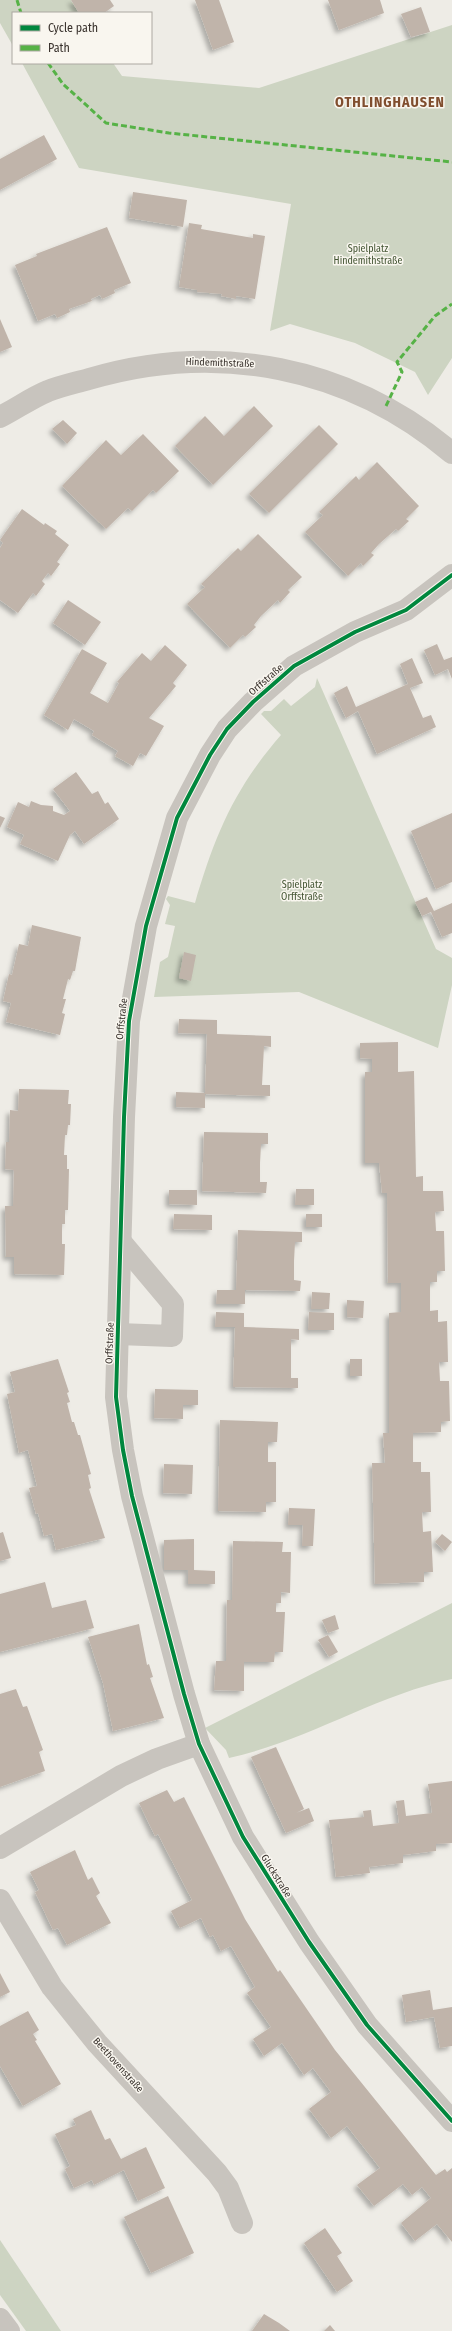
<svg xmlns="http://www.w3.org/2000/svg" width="452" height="2331" font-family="'Fira Sans Condensed',sans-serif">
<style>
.green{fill:#cdd4c2}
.building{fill:#c0b4aa;filter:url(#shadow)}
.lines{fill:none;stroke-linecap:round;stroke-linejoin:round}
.minor{stroke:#c8c4be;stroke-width:22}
.quiet{stroke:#56b246;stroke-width:3;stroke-dasharray:6 3;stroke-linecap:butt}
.cycleway-casing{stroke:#f9f6ef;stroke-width:6}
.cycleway{stroke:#00873e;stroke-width:4}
.labels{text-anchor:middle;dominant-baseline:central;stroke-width:3;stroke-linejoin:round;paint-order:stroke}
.park-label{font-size:10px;fill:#435533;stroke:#f9f6ef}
.street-label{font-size:10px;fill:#39322d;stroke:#f9f6ef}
.district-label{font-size:14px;font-weight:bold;letter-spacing:1px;fill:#804e2e;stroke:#f9f6ef}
</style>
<defs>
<filter id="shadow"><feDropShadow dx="-3.5" dy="3.5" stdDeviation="2" flood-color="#0004"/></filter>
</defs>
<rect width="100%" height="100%" fill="#eeece6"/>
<g class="green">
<path d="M 0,0 L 71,0 L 79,13 L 13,13 L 13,46 L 0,23 Z"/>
<path d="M 452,25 L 452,358 L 428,395 L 415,372 L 355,343 L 290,324 L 270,331 L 291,204 L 79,168 L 22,63 L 113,63 L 122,76 L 259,88 Z"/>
<path d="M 317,678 L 436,949 L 452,958 L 452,985 L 438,1048 L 299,992 L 154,997 L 160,962 L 168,957 L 175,926 L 165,924 L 170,905 L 166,899 L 168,896 L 195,903 C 215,835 234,789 281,735 L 261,714 L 264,711 L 271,711 L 284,699 L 291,706 L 315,687 Z"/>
<path d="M 452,1603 L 452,1679 C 374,1696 307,1741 229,1758 L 226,1750 L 205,1728 Z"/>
<path d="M 0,2240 L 61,2331 L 26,2331 L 0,2295 Z"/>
</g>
<g class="building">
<path d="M 71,0 L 110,0 L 114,6 L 104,13 L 79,13 Z"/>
<path d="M 195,0 L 219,0 L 234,42 L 213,50 Z"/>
<path d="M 328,0 L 380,0 L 384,13 L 339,30 Z"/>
<path d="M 421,7 L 430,32 L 411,37 L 401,14 Z"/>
<path d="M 44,135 L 57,159 L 0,190 L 0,159 Z"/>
<path d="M 133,192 L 187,200 L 183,227 L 129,218 Z"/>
<path d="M 189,223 L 202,225 L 201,229 L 253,238 L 253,234 L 265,236 L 255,299 L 236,296 L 236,299 L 221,296 L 222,294 L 197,292 L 197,290 L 179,287 Z"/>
<path d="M 107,227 L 131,283 L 114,290 L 115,293 L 102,299 L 100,295 L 91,299 L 92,301 L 69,309 L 70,312 L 57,318 L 55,314 L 38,321 L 15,265 L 37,256 L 36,254 Z"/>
<path d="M 0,319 L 12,347 L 0,352 Z"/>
<path d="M 254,406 L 273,426 L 213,485 L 175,446 L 205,416 L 224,436 Z"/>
<path d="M 63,420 L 77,433 L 67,444 L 52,429 Z"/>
<path d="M 319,425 L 338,444 L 269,513 L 249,494 Z"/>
<path d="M 143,434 L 179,471 L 156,493 L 153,490 L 132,511 L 128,508 L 106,529 L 62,486 L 106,440 L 121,455 Z"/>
<path d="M 377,462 L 419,506 L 406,519 L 409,521 L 398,531 L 396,529 L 379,544 L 371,553 L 374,555 L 363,566 L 361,563 L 348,576 L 305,532 L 323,515 L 319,512 L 356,476 L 359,480 Z"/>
<path d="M 22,509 L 44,525 L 45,523 L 57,531 L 55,534 L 69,545 L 57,562 L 60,564 L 51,576 L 48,573 L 42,581 L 45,584 L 36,596 L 33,593 L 18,613 L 0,600 L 0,548 L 3,543 L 0,540 Z"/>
<path d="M 258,534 L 302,577 L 288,590 L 290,592 L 280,603 L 278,600 L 261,616 L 254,625 L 256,627 L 245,637 L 243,635 L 230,648 L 187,604 L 205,587 L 201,584 L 238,548 L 241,551 Z"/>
<path d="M 68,600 L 101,622 L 85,645 L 53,623 Z"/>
<path d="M 437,644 L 444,660 L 452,657 L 452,679 L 448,669 L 435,675 L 424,650 Z"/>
<path d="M 165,645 L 187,665 L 173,683 L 176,686 L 149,718 L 164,726 L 146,756 L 140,753 L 133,766 L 115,756 L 118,751 L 92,735 L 94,731 L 74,719 L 68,730 L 44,715 L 82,649 L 107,663 L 90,693 L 108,703 L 119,683 L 117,682 L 142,653 L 151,661 Z"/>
<path d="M 412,658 L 423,683 L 410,688 L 423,718 L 431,715 L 436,727 L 377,754 L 358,711 L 346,718 L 334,693 L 347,686 L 356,707 L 408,684 L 400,664 Z"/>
<path d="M 76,772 L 92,794 L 98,791 L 105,804 L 108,802 L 119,819 L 84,844 L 75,831 L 70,835 L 58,861 L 20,844 L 24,835 L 7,827 L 18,802 L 29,807 L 31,801 L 41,805 L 53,806 L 53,811 L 64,815 L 70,811 L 53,789 Z"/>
<path d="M 452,813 L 452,882 L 436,889 L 411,831 Z"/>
<path d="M 0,816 L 5,818 L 0,828 Z"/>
<path d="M 427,897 L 434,911 L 452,903 L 452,933 L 442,937 L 431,912 L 422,916 L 415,902 Z"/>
<path d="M 32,925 L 81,937 L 75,971 L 73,971 L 70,980 L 68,979 L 63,999 L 66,999 L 62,1013 L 65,1014 L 60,1035 L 6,1022 L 11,1003 L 3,1001 L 9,974 L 12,975 L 19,944 L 28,946 Z"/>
<path d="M 184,952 L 196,955 L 191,981 L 179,978 Z"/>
<path d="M 179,1019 L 217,1020 L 217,1034 L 271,1036 L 271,1047 L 264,1046 L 262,1085 L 270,1085 L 270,1096 L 205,1094 L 205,1108 L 176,1107 L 176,1092 L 205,1093 L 207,1034 L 178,1033 Z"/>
<path d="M 398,1042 L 398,1072 L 414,1071 L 416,1177 L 423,1176 L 423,1191 L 443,1191 L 444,1211 L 435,1212 L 436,1231 L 444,1231 L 445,1271 L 437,1271 L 437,1282 L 430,1282 L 430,1311 L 438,1310 L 438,1322 L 447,1321 L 448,1362 L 439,1362 L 440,1381 L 449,1381 L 450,1421 L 441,1422 L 441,1432 L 413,1433 L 413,1462 L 421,1462 L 421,1472 L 430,1472 L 431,1512 L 422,1512 L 423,1532 L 431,1531 L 433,1572 L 424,1572 L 424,1582 L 375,1584 L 372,1463 L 385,1463 L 383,1433 L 389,1433 L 389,1313 L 401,1312 L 401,1283 L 388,1283 L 387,1193 L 382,1193 L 379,1163 L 365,1163 L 365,1072 L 372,1072 L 372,1059 L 360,1058 L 360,1043 Z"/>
<path d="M 19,1089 L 69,1090 L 68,1104 L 71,1104 L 70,1125 L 68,1125 L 67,1135 L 65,1135 L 64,1155 L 67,1155 L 67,1169 L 69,1169 L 68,1210 L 65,1210 L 65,1224 L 62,1224 L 62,1244 L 65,1244 L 64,1275 L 14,1274 L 14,1257 L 6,1257 L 5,1206 L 13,1206 L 14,1170 L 5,1169 L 6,1142 L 9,1142 L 10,1110 L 18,1111 Z"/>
<path d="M 204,1132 L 268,1133 L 268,1144 L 261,1144 L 260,1163 L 260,1182 L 267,1182 L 266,1193 L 202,1191 Z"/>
<path d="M 296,1189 L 314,1189 L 314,1205 L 295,1205 Z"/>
<path d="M 169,1190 L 197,1190 L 197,1205 L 169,1204 Z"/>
<path d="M 174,1214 L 212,1215 L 212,1230 L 173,1229 Z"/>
<rect x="306" y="1214" width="16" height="13"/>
<path d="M 238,1230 L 302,1232 L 302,1242 L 295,1242 L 294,1261 L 294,1280 L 301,1281 L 300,1291 L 245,1290 L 245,1304 L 216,1304 L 217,1290 L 236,1290 Z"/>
<path d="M 312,1292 L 330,1293 L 329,1309 L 311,1309 Z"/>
<path d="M 347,1300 L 364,1301 L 363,1318 L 347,1317 Z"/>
<path d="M 216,1312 L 244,1313 L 244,1327 L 299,1329 L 299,1340 L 291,1339 L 291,1378 L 298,1378 L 298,1388 L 233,1387 L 235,1327 L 215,1327 Z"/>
<path d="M 309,1312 L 334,1313 L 334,1330 L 308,1330 Z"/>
<path d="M 58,1359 L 69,1392 L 67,1393 L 70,1402 L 67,1403 L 72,1422 L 74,1422 L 78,1435 L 80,1435 L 91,1474 L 88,1475 L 91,1488 L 89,1489 L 105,1538 L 56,1550 L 52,1534 L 44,1536 L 38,1513 L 36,1514 L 29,1488 L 37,1486 L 28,1450 L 19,1453 L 7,1394 L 15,1392 L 10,1372 Z"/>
<rect x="350" y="1359" width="12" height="17"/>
<path d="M 155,1389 L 198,1390 L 198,1405 L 183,1405 L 183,1419 L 154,1418 Z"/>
<path d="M 220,1420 L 278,1422 L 277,1442 L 268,1442 L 268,1462 L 276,1462 L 276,1502 L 266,1502 L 266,1512 L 218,1511 Z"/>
<path d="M 164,1464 L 193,1465 L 192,1494 L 163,1493 Z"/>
<path d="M 289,1508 L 315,1509 L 313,1546 L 302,1546 L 303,1525 L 288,1525 Z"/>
<path d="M 3,1532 L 11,1558 L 0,1561 L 0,1533 Z"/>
<path d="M 442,1534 L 452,1542 L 445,1551 L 435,1542 Z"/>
<path d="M 194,1539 L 194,1570 L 215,1571 L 215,1584 L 188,1584 L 188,1570 L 164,1570 L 164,1540 Z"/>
<path d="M 233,1541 L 283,1542 L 282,1552 L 291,1552 L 290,1593 L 281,1592 L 281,1603 L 276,1603 L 276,1612 L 285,1612 L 283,1652 L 275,1652 L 274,1662 L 244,1662 L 244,1691 L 214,1690 L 216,1661 L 226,1661 L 227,1600 L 232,1600 Z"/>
<path d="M 45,1582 L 52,1608 L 86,1600 L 94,1628 L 0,1652 L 0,1594 Z"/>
<path d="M 335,1615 L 339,1629 L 328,1633 L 322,1620 Z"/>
<path d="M 139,1624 L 147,1665 L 149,1664 L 153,1677 L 150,1678 L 164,1718 L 113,1731 L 103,1683 L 88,1637 Z"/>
<path d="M 328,1635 L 338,1652 L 329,1657 L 318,1640 Z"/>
<path d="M 16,1689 L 23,1707 L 27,1706 L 43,1750 L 39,1752 L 45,1771 L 0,1787 L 0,1694 Z"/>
<path d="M 276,1747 L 304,1809 L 296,1813 L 309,1808 L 314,1821 L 286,1833 L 251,1757 Z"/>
<path d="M 452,1781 L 452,1843 L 436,1844 L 436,1851 L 403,1855 L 403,1863 L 369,1867 L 370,1873 L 336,1877 L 329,1820 L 364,1817 L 363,1811 L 371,1810 L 373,1826 L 399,1823 L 396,1801 L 404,1800 L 406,1816 L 432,1813 L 428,1784 Z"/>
<path d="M 167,1790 L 174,1802 L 184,1797 L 245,1919 L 278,1972 L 280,1970 L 335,2050 L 436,2175 L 445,2169 L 447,2172 L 452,2168 L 452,2242 L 437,2224 L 415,2241 L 401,2223 L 431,2198 L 422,2187 L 412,2195 L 403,2184 L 374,2206 L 357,2185 L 380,2168 L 347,2126 L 331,2138 L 309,2109 L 331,2092 L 313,2068 L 304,2075 L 282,2043 L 264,2056 L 253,2039 L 271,2027 L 247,1993 L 255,1987 L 231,1946 L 221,1951 L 213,1935 L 210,1937 L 201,1918 L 180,1928 L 171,1911 L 192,1900 L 158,1834 L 155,1836 L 139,1803 Z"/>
<path d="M 75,1850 L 88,1880 L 92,1877 L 100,1893 L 96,1896 L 111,1923 L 67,1945 L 58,1928 L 53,1930 L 35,1892 L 39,1890 L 30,1872 Z"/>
<path d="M 0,1973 L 10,1992 L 0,1997 Z"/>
<path d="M 430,1990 L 433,2010 L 452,2007 L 452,2046 L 440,2048 L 434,2017 L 406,2022 L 402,1995 Z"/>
<path d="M 28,2011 L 39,2030 L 33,2034 L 37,2040 L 35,2041 L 61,2084 L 23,2106 L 0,2066 L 0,2026 Z"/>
<path d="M 91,2110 L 105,2140 L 110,2138 L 121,2159 L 146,2147 L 165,2188 L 138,2201 L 124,2170 L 94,2185 L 92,2180 L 74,2188 L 65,2169 L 70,2166 L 55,2134 L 76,2125 L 73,2119 Z"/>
<path d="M 168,2196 L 194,2253 L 151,2273 L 124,2217 Z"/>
<path d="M 325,2228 L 342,2253 L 337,2256 L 353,2281 L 337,2292 L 304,2243 Z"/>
<path d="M 264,2314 L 279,2323 L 290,2331 L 252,2331 Z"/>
<path d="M 330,2325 L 335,2331 L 324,2331 Z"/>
</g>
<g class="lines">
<g class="minor">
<path d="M 0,417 C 16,409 31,398 48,391 C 61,386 75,383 89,379 C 217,341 349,366 452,453"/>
<path d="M 452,575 L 406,610 L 355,632 L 294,666 L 253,702 L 227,729 L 210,755 L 177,818 L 146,926 L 129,1021 L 124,1117 L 116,1397 L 123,1450 L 132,1496 L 184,1694 L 199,1744 L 243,1837 L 309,1942 L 367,2025 L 452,2121"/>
<path d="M 118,1334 L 172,1336 L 173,1304 L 121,1242"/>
<path d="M 0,1848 L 121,1776 L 157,1759 L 199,1744"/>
<path d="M 0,1900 L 52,1987 L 72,2012 L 97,2043 L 217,2173 L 228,2188 L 242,2223"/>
<path d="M 0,2319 L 9,2331"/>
</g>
<g class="quiet">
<path d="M 17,0 L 21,13"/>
<path d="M 48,63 L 63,84 L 106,123 L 169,133 L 452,162"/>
<path d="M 386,406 L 402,372 L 397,362 L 435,316 L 452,304"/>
</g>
<defs>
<path id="cycleway" d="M 452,575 L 406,610 L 355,632 L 294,666 L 253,702 L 227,729 L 210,755 L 177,818 L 146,926 L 129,1021 L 124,1117 L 116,1397 L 123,1450 L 132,1496 L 184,1694 L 199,1744 L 243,1837 L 309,1942 L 367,2025 L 452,2121"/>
</defs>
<use href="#cycleway" class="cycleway-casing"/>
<use href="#cycleway" class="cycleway"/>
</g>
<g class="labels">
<g class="park-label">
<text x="368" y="249">Spielplatz<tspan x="368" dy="12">Hindemithstraße</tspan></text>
<text x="302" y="885">Spielplatz<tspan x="302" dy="12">Orffstraße</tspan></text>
</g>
<g class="street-label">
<text transform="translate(220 363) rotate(2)">Hindemithstraße</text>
<text transform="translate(266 680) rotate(-41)">Orffstraße</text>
<text transform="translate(122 1019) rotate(-84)">Orffstraße</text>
<text transform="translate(110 1343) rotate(-88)">Orffstraße</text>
<text transform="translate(276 1876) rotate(58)">Gluckstraße</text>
<text transform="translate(118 2065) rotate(48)">Beethovenstraße</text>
</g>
<g class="district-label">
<text x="390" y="102">OTHLINGHAUSEN</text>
</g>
</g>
<rect x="12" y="12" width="140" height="52" fill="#f9f6ef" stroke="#aca8a1"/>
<rect x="20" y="25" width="20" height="6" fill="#00873e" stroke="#aca8a1"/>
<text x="48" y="32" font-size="12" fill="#39322d">Cycle path</text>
<rect x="20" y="45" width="20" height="6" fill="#56b246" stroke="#aca8a1"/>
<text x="48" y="52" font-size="12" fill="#39322d">Path</text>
</svg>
